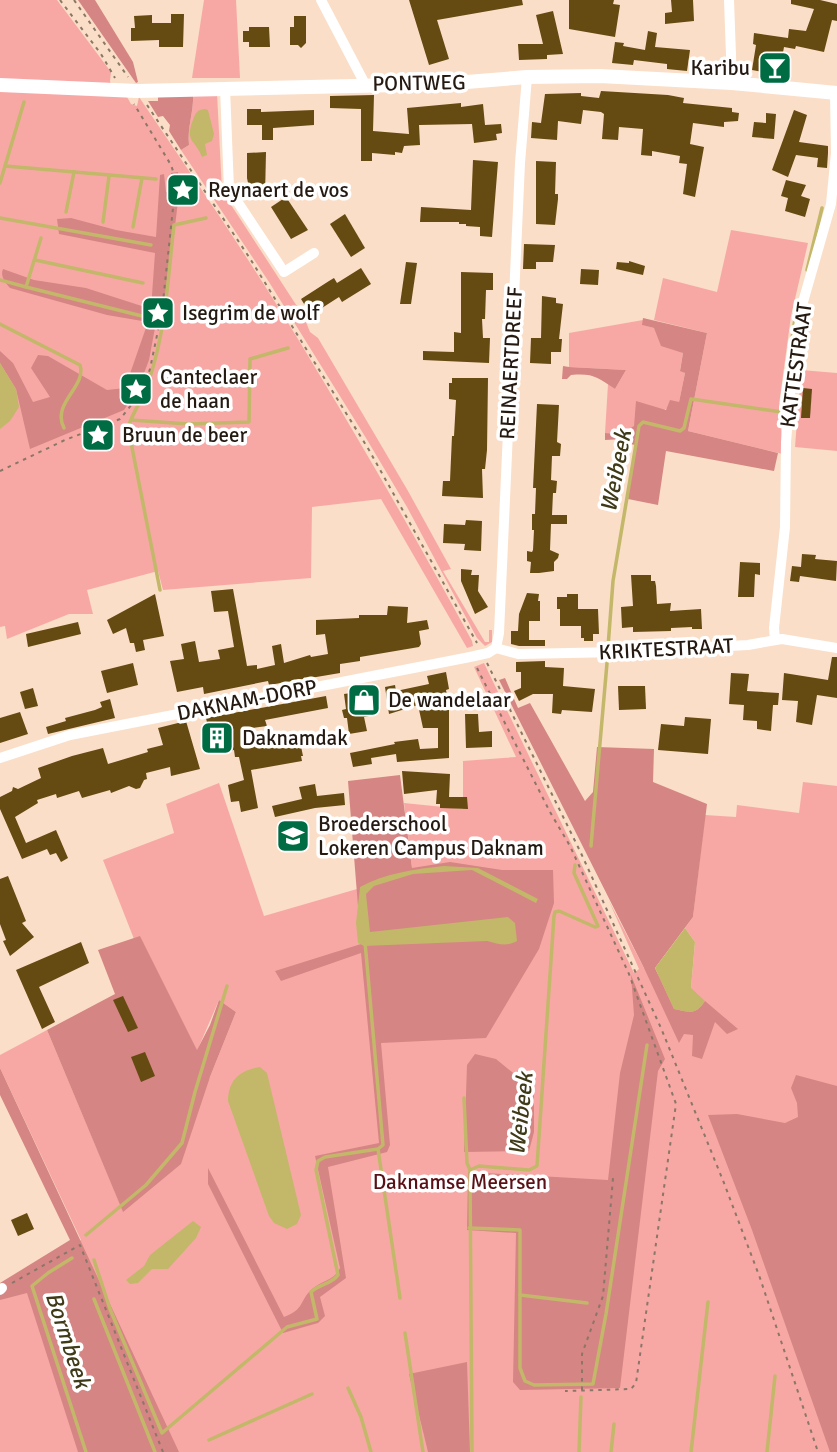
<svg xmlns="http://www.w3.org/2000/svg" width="837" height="1452" font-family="Signika,sans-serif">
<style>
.green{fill:#f7a8a5}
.forest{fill:#d58583}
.water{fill:#c3b76a}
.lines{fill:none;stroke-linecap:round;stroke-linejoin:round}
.stream{stroke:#c3b76a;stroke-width:3.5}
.building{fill:#654a11}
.path{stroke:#8a7768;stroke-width:2;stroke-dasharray:3.5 5;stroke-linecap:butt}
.street{stroke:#fff;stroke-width:10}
.secondary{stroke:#fff;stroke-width:14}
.labels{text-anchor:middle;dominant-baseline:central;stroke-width:7;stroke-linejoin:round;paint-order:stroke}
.poi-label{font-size:21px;fill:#241a12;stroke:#fff;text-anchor:start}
.street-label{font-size:21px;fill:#241a12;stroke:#fff}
.park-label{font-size:21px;fill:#591016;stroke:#fff}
.water-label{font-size:23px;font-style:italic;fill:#3f3a18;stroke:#fff}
</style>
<rect width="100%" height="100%" fill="#fadec7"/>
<g class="green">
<path d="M 0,0 L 57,0 L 111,72 L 110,81 L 114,95 L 127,97 L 131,104 L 137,106 L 139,97 C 200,187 261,276 316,369 C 370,458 422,549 472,641 L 473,646 L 467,648 L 381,499 L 312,507 L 311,578 L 163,590 L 158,571 L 87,590 L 93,614 L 69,614 L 7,639 L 5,626 L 0,627 Z"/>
<path d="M 204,0 L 236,0 L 240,78 L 192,78 Z"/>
<path d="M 217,93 L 222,191 L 304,317 L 310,332 L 318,338 L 408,491 L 451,569 L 443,571 L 485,642 L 489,642 L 489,630 L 492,630 L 492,642 L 485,646 L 477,638 L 407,507 L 366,438 L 269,282 L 181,150 L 189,145 C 187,127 194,112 193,94 Z"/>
<path d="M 731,230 L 808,243 L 791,316 L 779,405 L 783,454 L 688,431 L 707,333 L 654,320 L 663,278 L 717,292 Z"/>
<path d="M 643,320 L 643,325 L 654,328 L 683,353 L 680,370 L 685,373 L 679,402 L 620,434 L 605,433 L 608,384 L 615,389 L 626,370 L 569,367 L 569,333 Z"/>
<path d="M 801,370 L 837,373 L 837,451 L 795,447 Z"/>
<path d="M 484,663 L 634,973 L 639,969 L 609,901 L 644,968 L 691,988 L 695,942 L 685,928 L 693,917 L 705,815 L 736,817 L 737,805 L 799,813 L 803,782 L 837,786 L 837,1452 L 0,1452 L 0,1286 L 81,1240 L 0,1068 L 0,1055 L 47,1030 L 123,1211 L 210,1077 L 236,1012 L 219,1000 L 197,1051 L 140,937 L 134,939 L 103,860 L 174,833 L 166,804 L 219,783 L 264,916 L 357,889 L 366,880 L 412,868 L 404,803 L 463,809 L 463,761 L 516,757 L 474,667 Z"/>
</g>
<g class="forest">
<path d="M 78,0 L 95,0 L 133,62 L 138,82 L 136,83 Z"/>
<path d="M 193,94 C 194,112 187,127 189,145 L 181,150 L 169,131 L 170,125 L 163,116 L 158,117 L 148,101 L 158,101 L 158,95 Z"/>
<path d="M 178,172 L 179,193 L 164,318 L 157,317 L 149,360 L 138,389 L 124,410 L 30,449 L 16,389 L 0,363 L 0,351 L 13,363 L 33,402 L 50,397 L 31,368 L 38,355 L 48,356 L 107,390 L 125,388 L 148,322 L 107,315 L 10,288 C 5,282 0,276 3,269 L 34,280 L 86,288 L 151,309 L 155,253 L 59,234 L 57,219 L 71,218 L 116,230 L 156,237 L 160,175 L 164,174 L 166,192 L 171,192 L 171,173 Z"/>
<path d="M 643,318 L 707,333 L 688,431 L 778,453 L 774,471 L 666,451 L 658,505 L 628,499 L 636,445 L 629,444 L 624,439 L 605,440 L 605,433 L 620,434 L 634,426 L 636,401 L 666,410 L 670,400 L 679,402 L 685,373 L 680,371 L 683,353 L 661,346 L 654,328 L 642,325 Z"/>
<path d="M 563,366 L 569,367 L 626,370 L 615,389 C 597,377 593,373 571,375 L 567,379 L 562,379 Z"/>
<path d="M 505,678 L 518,708 L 530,703 L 585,801 L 593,792 L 597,747 L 654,749 L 653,782 L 707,804 L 693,917 L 655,968 L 674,1009 C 690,1012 695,1016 705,1001 L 738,1029 L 727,1034 L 715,1022 L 702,1059 L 692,1056 L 693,1035 L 684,1034 L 679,1043 L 644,968 L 499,680 Z"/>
<path d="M 400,775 L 412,868 L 450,862 L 502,870 L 553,870 L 554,903 L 539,949 L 486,1038 L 381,1043 L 390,1145 L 387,1152 L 328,1167 L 346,1278 L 320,1297 L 325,1316 L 318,1323 L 283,1333 L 208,1184 L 208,1168 L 284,1317 C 305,1309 299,1301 312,1289 C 321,1281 335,1280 340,1268 L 315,1156 L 379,1143 L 361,953 L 281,981 L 275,971 L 361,944 L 348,781 Z"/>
<path d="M 140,936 L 197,1050 L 210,1025 L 219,1000 L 236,1012 L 210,1077 L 181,1164 L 123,1212 L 47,1030 L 115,994 L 98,950 Z"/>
<path d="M 631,975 L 665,1059 L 658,1071 L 620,1388 L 520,1390 L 513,1382 L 516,1233 L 467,1230 L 468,1172 L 608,1180 L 620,1073 L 634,1015 Z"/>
<path d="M 475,1054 L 496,1059 L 534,1090 L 534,1132 L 529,1151 L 464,1152 L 467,1065 Z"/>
<path d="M 0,1068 L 179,1452 L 78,1452 L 27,1293 L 0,1300 L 0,1283 L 70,1240 L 0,1095 Z"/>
<path d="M 796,1075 L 837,1086 L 837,1452 L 830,1452 L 752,1230 L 708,1115 L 737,1114 L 785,1123 L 798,1117 L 797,1103 L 791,1088 Z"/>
<path d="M 467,1362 L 470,1452 L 428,1452 L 409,1374 Z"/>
</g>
<g class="water">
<path d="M 205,109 L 208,110 L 214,134 L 212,141 L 205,144 L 207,155 L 202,157 C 196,140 184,142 193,120 C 196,112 197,110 205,109 Z"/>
<path d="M 0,363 L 16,389 L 19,407 L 10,421 L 0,429 Z"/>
<path d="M 444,866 L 478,868 L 538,899 L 536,903 L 472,870 L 413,874 L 374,886 L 366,894 L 370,932 L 508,917 L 515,923 L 517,941 C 506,947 499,944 487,941 L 364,946 L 358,943 L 356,923 L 360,887 C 385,873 416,869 444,866 Z"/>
<path d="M 685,928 L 695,942 L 691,988 L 705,1001 C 695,1016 690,1012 674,1009 L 655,968 Z"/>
<path d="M 260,1067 L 267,1073 L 301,1215 L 297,1224 L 287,1229 L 274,1223 L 269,1216 L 228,1101 C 228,1080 240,1070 260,1067 Z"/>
<path d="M 193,1221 L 201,1227 L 196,1238 L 168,1269 L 152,1269 L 138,1283 L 130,1284 L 126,1280 L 144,1266 L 150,1255 Z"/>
</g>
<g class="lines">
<g class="stream">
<path d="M 5,166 L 156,179"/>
<path d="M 0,183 L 24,102"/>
<path d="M 66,212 L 74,172"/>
<path d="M 0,218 L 151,245"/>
<path d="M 103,222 L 109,176"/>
<path d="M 133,227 L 142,178"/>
<path d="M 35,260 L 143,283"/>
<path d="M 807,270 L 822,208"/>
<path d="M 0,280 L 26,287 L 41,238"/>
<path d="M 26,287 L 142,316"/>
<path d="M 0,324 L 80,365 C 87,387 51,403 64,428"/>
<path d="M 790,352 L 796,312"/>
<path d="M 131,420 L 188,424 L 249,422 L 250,359 L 288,348"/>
<path d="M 160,590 L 128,427 C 134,410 145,395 150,377 C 166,329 168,276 174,225 L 206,218"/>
<path d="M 608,647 L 613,581 L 639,426 L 643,422 L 680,431 L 684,428 L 691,399 L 782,412 L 786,381"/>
<path d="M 591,846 L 607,663"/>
<path d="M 464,1098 L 467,1163 L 470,1170"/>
<path d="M 378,1149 L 400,1298"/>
<path d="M 469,1228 L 520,1230 L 520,1368 L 525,1381 L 534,1385 L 593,1384 L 606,1314 L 647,1045"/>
<path d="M 86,1235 L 146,1185 L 182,1143 L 195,1092 L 227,986"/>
<path d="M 72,1258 L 48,1273 L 32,1286 L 86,1452"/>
<path d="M 94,1260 L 110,1309 L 162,1433 L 287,1327 L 317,1319 L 311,1292 C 319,1284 332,1284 338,1275 L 316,1170 L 318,1161 L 325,1157 L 378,1149 L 383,1145 L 365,942"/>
<path d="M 520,1295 L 587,1303"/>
<path d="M 94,1299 L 155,1452"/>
<path d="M 405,1333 L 423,1452"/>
<path d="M 348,1388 L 361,1417 L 371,1452"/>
<path d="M 209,1440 L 312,1394"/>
<path d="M 472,1452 L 470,1170 L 479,1166 L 529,1170 L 537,1166 L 554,916 L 555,912 L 559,911 L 595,927 L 598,926 L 574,873 L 575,865"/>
<path d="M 579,1452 L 581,1397"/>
<path d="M 611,1452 L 614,1424"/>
<path d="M 691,1452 L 708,1302"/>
<path d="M 767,1452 L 775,1376"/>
</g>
</g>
<g class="building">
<path d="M 409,0 L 522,0 L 523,5 L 437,20 L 449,59 L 429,65 Z"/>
<path d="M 569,0 L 614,0 L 613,4 L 620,5 L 615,37 L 569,29 Z"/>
<path d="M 671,0 L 693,0 L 694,21 L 665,24 L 665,13 L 672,12 Z"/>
<path d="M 791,0 L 820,0 L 837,4 L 837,21 L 832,20 L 824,52 L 796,46 L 795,49 L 784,47 L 779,75 L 752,70 L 756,45 L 753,44 L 754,33 L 788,38 L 789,29 L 806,31 L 814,9 L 791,4 Z"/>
<path d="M 553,11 L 563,54 L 547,55 L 547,59 L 519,60 L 518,44 L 543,44 L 536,15 Z"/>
<path d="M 171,14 L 184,14 L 183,47 L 159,47 L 159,40 L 131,41 L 131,28 L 135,28 L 134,16 L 152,15 L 152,23 L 171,23 Z"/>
<path d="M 294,16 L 306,16 L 306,43 L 301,48 L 298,45 L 290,45 L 290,27 L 294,27 Z"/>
<path d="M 249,27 L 269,27 L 270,47 L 249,47 L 249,42 L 243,42 L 243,31 L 249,31 Z"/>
<path d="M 648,31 L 657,33 L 655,47 L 690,50 L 687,71 L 667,69 L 667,64 L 634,60 L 633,65 L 612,63 L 615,42 L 624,43 L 623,46 L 645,50 Z"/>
<path d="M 601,91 L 668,95 L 684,98 L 683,103 L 732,108 L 732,112 L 739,113 L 738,121 L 724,122 L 724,127 L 693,123 L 690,144 L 704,147 L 695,197 L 683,194 L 687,164 L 679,163 L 680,156 L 652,151 L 652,156 L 641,155 L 643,129 L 619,127 L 618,140 L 602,139 L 604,114 L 601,112 L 583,110 L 581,124 L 558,121 L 557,140 L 531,138 L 532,122 L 541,123 L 545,94 L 581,93 L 581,96 L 599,98 Z"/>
<path d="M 374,95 L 373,131 L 409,134 L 407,108 L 461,103 L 461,107 L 483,104 L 485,125 L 501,124 L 502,133 L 496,134 L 497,140 L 474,143 L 472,124 L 419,125 L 420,145 L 404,146 L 402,153 L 395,152 L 395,155 L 372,153 L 372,161 L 361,161 L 361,109 L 330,108 L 330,96 Z"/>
<path d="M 247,109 L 261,109 L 261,112 L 314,110 L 314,125 L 273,128 L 273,140 L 262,140 L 262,125 L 247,125 Z"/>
<path d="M 794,110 L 807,115 L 799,142 L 828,146 L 828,153 L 827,168 L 817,167 L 818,158 L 796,155 L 788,177 L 772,170 Z"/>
<path d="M 766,113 L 776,114 L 774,139 L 752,137 L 754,122 L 766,123 Z"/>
<path d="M 266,152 L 265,196 L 251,197 L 247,178 L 247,153 Z"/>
<path d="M 473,160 L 498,162 L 492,237 L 480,236 L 480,227 L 466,226 L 466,224 L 459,224 L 459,222 L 420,222 L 421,207 L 471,210 Z"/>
<path d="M 536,161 L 556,162 L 555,194 L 558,194 L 558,199 L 555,225 L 536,224 Z"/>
<path d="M 786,180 L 806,185 L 801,196 L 810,199 L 805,217 L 785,211 L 788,198 L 781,196 Z"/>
<path d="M 286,197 L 308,230 L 291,239 L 271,207 Z"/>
<path d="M 345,214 L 365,248 L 351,257 L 330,224 Z"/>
<path d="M 524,244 L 555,245 L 553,262 L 536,262 L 536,269 L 523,269 Z"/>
<path d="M 629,261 L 645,266 L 643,275 L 616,269 L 617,262 L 629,263 Z"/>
<path d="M 406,262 L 417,263 L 411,304 L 400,304 Z"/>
<path d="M 361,268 L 371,284 L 342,302 L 339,297 L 311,315 L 301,299 L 329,281 L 334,278 L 337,283 Z"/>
<path d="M 581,269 L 599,270 L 598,285 L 580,284 Z"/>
<path d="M 461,272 L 493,273 L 493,290 L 486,290 L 485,319 L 482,319 L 483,338 L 490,338 L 489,363 L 423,360 L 423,351 L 454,352 L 454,332 L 461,333 Z"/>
<path d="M 542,296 L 556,298 L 556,303 L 563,304 L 559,339 L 562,339 L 561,352 L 551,352 L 551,364 L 530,363 L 531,338 L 541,338 Z"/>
<path d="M 452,378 L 488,378 L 487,450 L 485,469 L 482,469 L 483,498 L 442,496 L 443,481 L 450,481 L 452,436 L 454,436 L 456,400 L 449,399 L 449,383 L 452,383 Z"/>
<path d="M 803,388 L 812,389 L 810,418 L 801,418 Z"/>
<path d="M 537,404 L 559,405 L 557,442 L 561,444 L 560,456 L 552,456 L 551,480 L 557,481 L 556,493 L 553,493 L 552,515 L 567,515 L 567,524 L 551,524 L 550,550 L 559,554 L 558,558 L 554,562 L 554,571 L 539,573 L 530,573 L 531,562 L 527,561 L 527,551 L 532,552 L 533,550 L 534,530 L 532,530 L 532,514 L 535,514 L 536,488 L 533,488 Z"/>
<path d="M 466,520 L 482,521 L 481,551 L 464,550 L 465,544 L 443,543 L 444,524 L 465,525 Z"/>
<path d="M 802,554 L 816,555 L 815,559 L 837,561 L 836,581 L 800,576 L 799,582 L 790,581 L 792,566 L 801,567 Z"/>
<path d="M 740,562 L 760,563 L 760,575 L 755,574 L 754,597 L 738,597 Z"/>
<path d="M 461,569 L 472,570 L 471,575 L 479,575 L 478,591 L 488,607 L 475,614 L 461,581 Z"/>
<path d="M 631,575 L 651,575 L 651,581 L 655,581 L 656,586 L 657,604 L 671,603 L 670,611 L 701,609 L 702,629 L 692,629 L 692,627 L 671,628 L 671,631 L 633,632 L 633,627 L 622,628 L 621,607 L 633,606 Z"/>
<path d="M 233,589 L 247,666 L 257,665 L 257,669 L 275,665 L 272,646 L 281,644 L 284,663 L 310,655 L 311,657 L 328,654 L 325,634 L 316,635 L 316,620 L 359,618 L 359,615 L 387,615 L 388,606 L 408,607 L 407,623 L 427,620 L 429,629 L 419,631 L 421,644 L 419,647 L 360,657 L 360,661 L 340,664 L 340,673 L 269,685 L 268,681 L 204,694 L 203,687 L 177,692 L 170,661 L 184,659 L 181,644 L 195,641 L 199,662 L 220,659 L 218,650 L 234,647 L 228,611 L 214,612 L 211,591 Z"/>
<path d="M 527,593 L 539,594 L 538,601 L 540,601 L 540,621 L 529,621 L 529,640 L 545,640 L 545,646 L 519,646 L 511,644 L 511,631 L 518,631 L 519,614 Z"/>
<path d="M 155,594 L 164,636 L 143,640 L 145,650 L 136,652 L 134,643 L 130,643 L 126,628 L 113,634 L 107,620 Z"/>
<path d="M 567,594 L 578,594 L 578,609 L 598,609 L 599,634 L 593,634 L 593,641 L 584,641 L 584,638 L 581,638 L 581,626 L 560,626 L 560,609 L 557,609 L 557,597 L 567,597 Z"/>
<path d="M 78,622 L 81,634 L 28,647 L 26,634 Z"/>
<path d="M 832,657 L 837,657 L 837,698 L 817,695 L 812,725 L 796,722 L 798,701 L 782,700 L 784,673 L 828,680 Z"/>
<path d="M 545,661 L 545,667 L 564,668 L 563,686 L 595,689 L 592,712 L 562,710 L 561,714 L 552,713 L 553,694 L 533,694 L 519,701 L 514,691 L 521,688 L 521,672 L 516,672 L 516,662 Z"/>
<path d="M 133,663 L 138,685 L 107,693 L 101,671 Z"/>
<path d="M 446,672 L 449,689 L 446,690 L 449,707 L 449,758 L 397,762 L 396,754 L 371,758 L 372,764 L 353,767 L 350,753 L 395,744 L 394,742 L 418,739 L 420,749 L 438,748 L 438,728 L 423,728 L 418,705 L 389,714 L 385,687 L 395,685 L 396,691 L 429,684 L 427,676 Z"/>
<path d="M 731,673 L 749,674 L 747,691 L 779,693 L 778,705 L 773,705 L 771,731 L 757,729 L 757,721 L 743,720 L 744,705 L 729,704 Z"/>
<path d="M 618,686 L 645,686 L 646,709 L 619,710 Z"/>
<path d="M 33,688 L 38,706 L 25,709 L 20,692 Z"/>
<path d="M 365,691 L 369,716 L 364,717 L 367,731 L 349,734 L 347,718 L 344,718 L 342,710 L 346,709 L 344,694 Z"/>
<path d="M 326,696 L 328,708 L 265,720 L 267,726 L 253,728 L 256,745 L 299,737 L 303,756 L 301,756 L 302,761 L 251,770 L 258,808 L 241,812 L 239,801 L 231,802 L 228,785 L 244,780 L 239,757 L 235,757 L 234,750 L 214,754 L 206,718 Z"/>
<path d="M 110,699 L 115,718 L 48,734 L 46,727 L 66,721 L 65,718 L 95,710 L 102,707 L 100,702 Z"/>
<path d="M 20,712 L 28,734 L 0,743 L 0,718 Z"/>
<path d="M 465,714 L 478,714 L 479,732 L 492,731 L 492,747 L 466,748 Z"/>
<path d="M 685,717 L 711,719 L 708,754 L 658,750 L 661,724 L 684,726 Z"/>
<path d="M 186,721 L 200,769 L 171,776 L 170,767 L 146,773 L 147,779 L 144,780 L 140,788 L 136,789 L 129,786 L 111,793 L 110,790 L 82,798 L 79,791 L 57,798 L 56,794 L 37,800 L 38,803 L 15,817 L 26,843 L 56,830 L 68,858 L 61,862 L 56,853 L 50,855 L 47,849 L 22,859 L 0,809 L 0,797 L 12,791 L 13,787 L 18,789 L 41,778 L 38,768 L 72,756 L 103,748 L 108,764 L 148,752 L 147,749 L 163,745 L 158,728 Z"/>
<path d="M 402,771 L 450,774 L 449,797 L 467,797 L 468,809 L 440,808 L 440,804 L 436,804 L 437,790 L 404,794 Z"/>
<path d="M 315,784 L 317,796 L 344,793 L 345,805 L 315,808 L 275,817 L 272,806 L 302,799 L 299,787 Z"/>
<path d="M 8,876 L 26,921 L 22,923 L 34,937 L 10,956 L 3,941 L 6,940 L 0,924 L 0,879 Z"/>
<path d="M 81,942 L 89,963 L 39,987 L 55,1022 L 42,1029 L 16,970 Z"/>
<path d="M 123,996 L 138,1028 L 128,1032 L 113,1000 Z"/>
<path d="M 145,1052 L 155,1076 L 141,1082 L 131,1057 Z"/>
<path d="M 27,1213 L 34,1229 L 18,1236 L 11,1220 Z"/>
</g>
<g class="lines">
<g class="path">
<path d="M 60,0 L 101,54 L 115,78"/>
<path d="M 74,0 L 128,77"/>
<path d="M 147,105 L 249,257 L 369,450 L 477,643"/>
<path d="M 0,471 L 65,440 L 120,419 L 141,393 L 150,369 L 162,311 L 176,180 L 171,165 L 134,104"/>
<path d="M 487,663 L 580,851 L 661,1028 L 724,1183 L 760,1278 L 818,1452"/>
<path d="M 477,668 L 550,812 L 570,846 L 629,974 L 676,1104 L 636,1383 L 631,1389 L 565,1391"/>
<path d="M 12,1283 L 80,1245 L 163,1452"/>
<path d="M 582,1390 L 582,1354 L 603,1296 L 613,1178"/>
</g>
<g class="street">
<path d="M 321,0 L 365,84"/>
<path d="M 729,0 L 732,83"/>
<path d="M 225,88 L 229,189 L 284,272 L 314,253"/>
<path d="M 775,640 L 774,628 L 785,527 L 786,442 L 792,370 L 803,302 L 831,204 L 836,153 L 835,93"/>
<path d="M 496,648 L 499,633 L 520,163 L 527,77"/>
<path d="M 496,648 L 518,654 L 620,652 L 748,645 L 782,639 L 837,648"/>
<path d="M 0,758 L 70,735 L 470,657 L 488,653 L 496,648"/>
<path d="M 0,1290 L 2,1288"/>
</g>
<path class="secondary" d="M 0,85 L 137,91 L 442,84 L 527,77 L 600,76 L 732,83 L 837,93"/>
</g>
<defs>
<symbol id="bar-square" viewBox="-11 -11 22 22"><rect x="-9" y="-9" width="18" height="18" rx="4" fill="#006c44" stroke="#fff"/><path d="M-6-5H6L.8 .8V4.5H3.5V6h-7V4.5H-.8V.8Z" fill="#fff"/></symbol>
<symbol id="sight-square" viewBox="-11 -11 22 22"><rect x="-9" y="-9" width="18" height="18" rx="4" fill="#006c44" stroke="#fff"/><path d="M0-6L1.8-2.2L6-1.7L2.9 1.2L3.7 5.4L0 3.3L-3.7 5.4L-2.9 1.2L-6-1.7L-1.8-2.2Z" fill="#fff"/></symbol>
<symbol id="shop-square" viewBox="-11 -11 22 22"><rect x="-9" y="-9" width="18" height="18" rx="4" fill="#006c44" stroke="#fff"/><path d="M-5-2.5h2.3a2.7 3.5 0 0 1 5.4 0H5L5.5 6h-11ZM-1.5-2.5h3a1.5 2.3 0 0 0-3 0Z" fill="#fff"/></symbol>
<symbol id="building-square" viewBox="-11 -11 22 22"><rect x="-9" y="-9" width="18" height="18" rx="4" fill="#006c44" stroke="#fff"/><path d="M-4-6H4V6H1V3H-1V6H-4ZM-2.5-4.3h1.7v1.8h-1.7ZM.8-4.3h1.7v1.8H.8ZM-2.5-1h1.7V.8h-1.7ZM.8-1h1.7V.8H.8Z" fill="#fff"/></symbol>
<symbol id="school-square" viewBox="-11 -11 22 22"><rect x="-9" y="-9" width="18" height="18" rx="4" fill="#006c44" stroke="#fff"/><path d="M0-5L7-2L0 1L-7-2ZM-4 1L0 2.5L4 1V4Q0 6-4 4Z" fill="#fff"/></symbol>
</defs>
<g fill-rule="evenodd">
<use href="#bar-square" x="756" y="49" width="38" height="38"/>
<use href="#sight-square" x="164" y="171" width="38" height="38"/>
<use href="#sight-square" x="139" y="294" width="38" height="38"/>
<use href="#sight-square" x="117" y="370" width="38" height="38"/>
<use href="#sight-square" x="79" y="416" width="38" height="38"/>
<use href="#shop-square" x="345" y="681" width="38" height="38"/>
<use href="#building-square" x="198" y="719" width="38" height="38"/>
<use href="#school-square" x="274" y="817" width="38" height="38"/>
</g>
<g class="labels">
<g class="poi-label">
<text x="750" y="68" text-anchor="end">Karibu</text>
<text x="208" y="190">Reynaert de vos</text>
<text x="182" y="313">Isegrim de wolf</text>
<text x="160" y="377">Canteclaer<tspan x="160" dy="24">de haan</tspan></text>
<text x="122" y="435">Bruun de beer</text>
<text x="388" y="700">De wandelaar</text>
<text x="242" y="738">Daknamdak</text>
<text x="318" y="824">Broederschool<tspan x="318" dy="24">Lokeren Campus Daknam</tspan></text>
</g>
<g class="street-label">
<text transform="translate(419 83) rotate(-1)">PONTWEG</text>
<text transform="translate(511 363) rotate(-87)">REINAERTDREEF</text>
<text transform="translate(796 365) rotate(-82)">KATTESTRAAT</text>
<text transform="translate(666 649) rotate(-3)">KRIKTESTRAAT</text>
<text transform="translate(247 700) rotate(-11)">DAKNAM-DORP</text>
</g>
<g class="park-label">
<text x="460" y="1182">Daknamse Meersen</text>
</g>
<g class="water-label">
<text transform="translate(616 471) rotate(-79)">Weibeek</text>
<text transform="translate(521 1114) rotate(-84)">Weibeek</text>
<text transform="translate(68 1340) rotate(72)">Bormbeek</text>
</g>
</g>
</svg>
